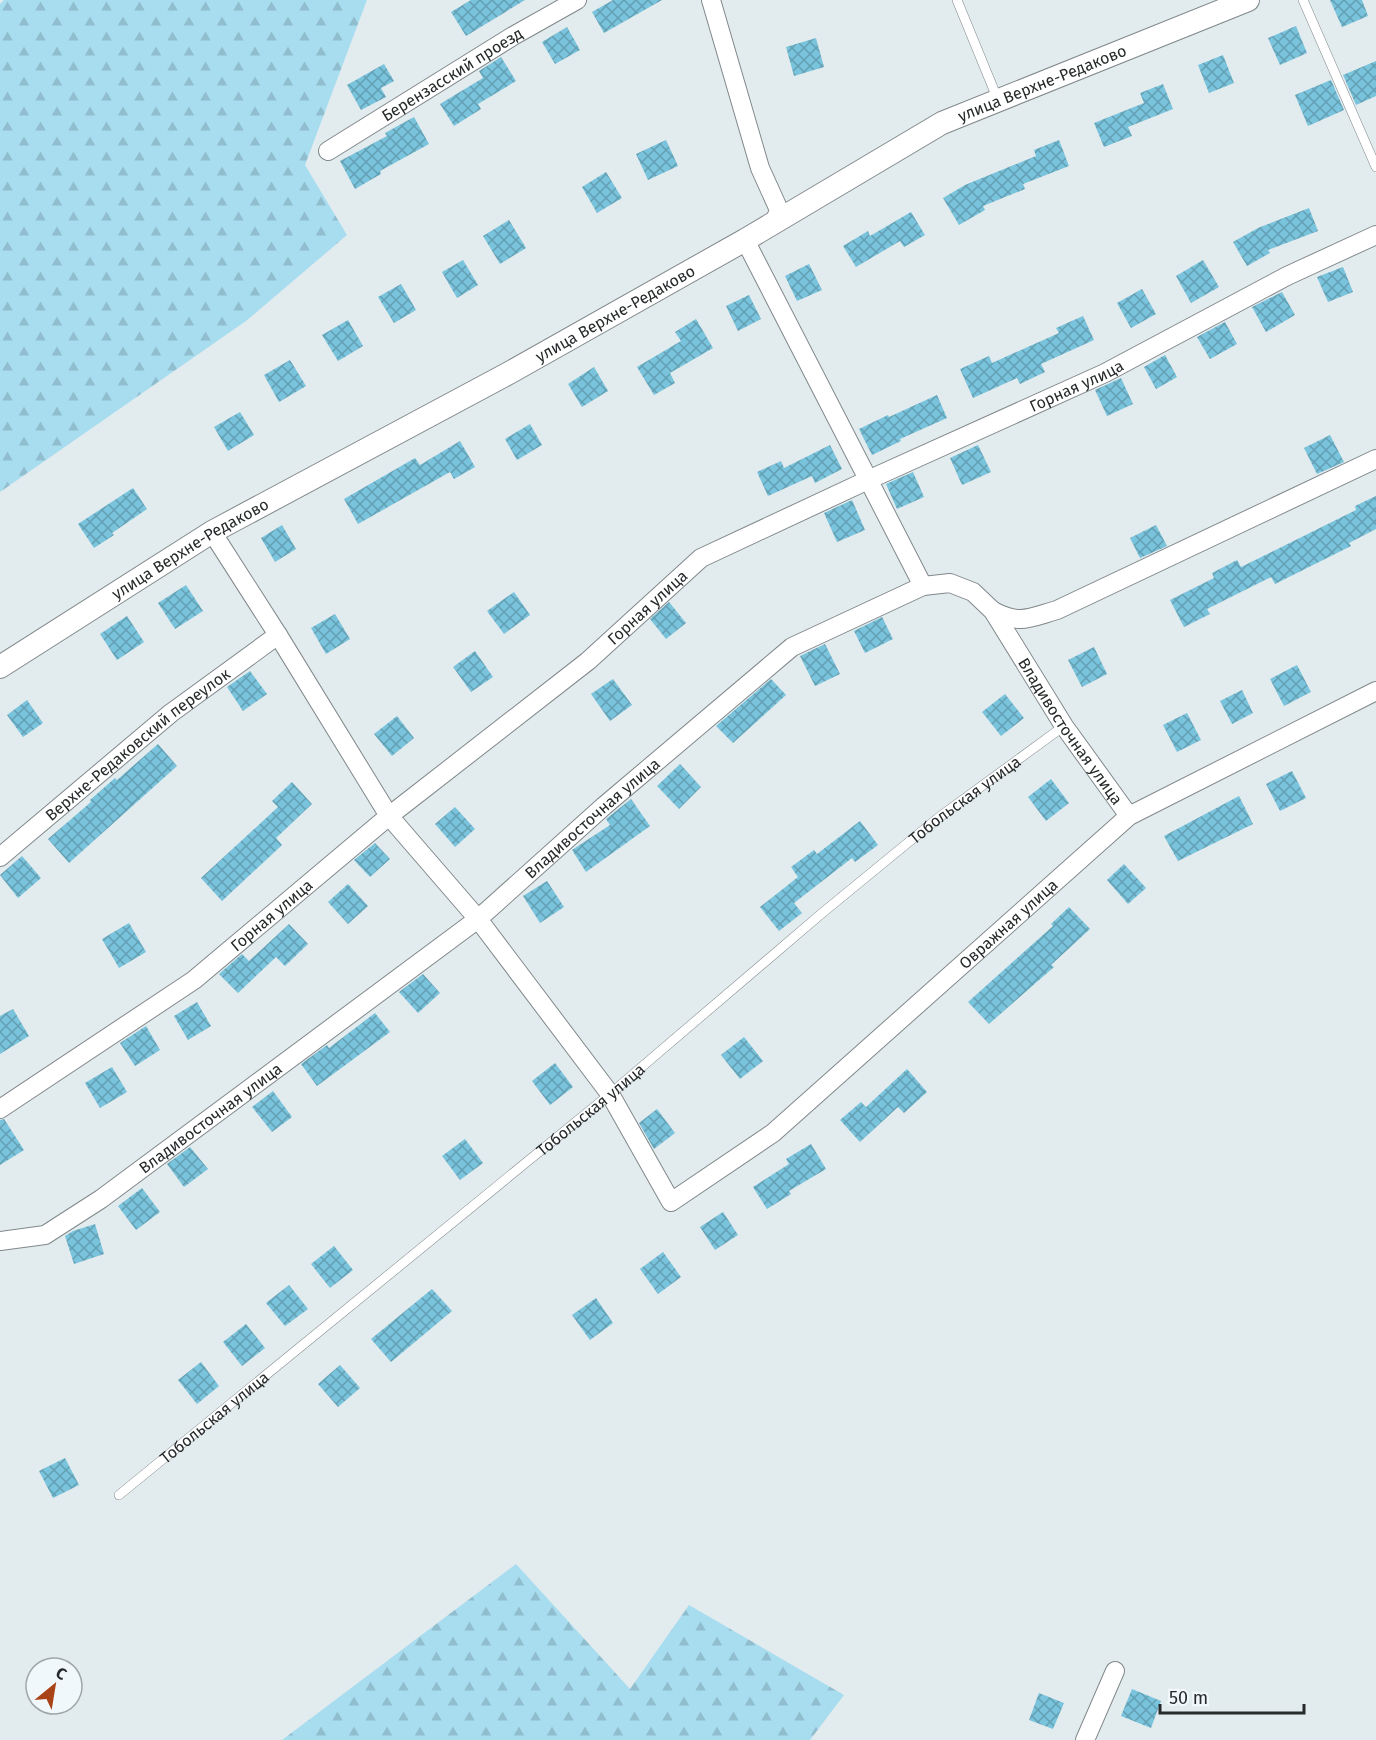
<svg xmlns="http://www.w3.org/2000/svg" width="1376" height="1740" font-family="'Fira Sans',sans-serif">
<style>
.forest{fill:url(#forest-firs)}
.building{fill:url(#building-cross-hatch)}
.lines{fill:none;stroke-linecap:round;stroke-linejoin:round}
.service-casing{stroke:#81888b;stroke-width:10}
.minor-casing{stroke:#81888b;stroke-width:20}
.tertiary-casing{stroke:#81888b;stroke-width:24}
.service{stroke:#fff;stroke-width:9}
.minor{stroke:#fff;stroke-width:18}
.tertiary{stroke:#fff;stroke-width:22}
.labels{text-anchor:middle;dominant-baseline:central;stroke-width:5;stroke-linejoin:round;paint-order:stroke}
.street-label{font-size:16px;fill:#262a2b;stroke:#f0f8fb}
</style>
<defs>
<pattern id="forest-firs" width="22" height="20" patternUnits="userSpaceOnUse" patternTransform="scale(1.5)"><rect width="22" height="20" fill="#a8ddf0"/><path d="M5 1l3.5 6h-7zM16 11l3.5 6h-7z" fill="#90bece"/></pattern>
<pattern id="building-cross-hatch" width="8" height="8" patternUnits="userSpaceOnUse" patternTransform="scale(1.5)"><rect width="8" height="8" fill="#79c4dc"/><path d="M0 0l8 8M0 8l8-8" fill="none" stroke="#639fb3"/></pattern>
</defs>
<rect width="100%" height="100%" fill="#e2ebee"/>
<g class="forest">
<path d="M 4,0 L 367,0 L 305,165 L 347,235 L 246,321 L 0,492 L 0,4 Z"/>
<path d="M 516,1564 L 630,1689 L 689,1605 L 844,1695 L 810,1740 L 282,1740 Z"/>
</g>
<g class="building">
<path d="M 471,0 L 525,0 L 466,36 L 451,12 Z"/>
<path d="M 613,0 L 662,0 L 604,33 L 592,12 Z"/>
<path d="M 1330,0 L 1362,0 L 1368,16 L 1342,27 Z"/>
<path d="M 1296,26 L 1307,53 L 1280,65 L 1268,38 Z"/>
<path d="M 567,27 L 580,50 L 555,64 L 542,42 Z"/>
<path d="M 816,38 L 824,67 L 794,76 L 786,47 Z"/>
<path d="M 1223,55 L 1234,83 L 1209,93 L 1198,65 Z"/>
<path d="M 501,57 L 516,81 L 478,104 L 481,109 L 454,126 L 440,104 L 483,78 L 479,71 Z"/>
<path d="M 1376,61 L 1376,96 L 1356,105 L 1343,75 Z"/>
<path d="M 384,64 L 394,81 L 381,88 L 386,97 L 361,110 L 347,85 Z"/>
<path d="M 1331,80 L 1344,110 L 1308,126 L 1295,95 Z"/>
<path d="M 1163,84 L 1173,109 L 1128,127 L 1132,136 L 1104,147 L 1094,123 L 1144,103 L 1140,93 Z"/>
<path d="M 414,117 L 429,144 L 380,171 L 381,174 L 355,189 L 340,161 L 387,136 L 385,133 Z"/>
<path d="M 666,140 L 678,166 L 648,180 L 636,154 Z"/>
<path d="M 1059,140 L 1069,166 L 1023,184 L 1025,189 L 983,206 L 985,210 L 959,225 L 943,198 L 965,185 L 1036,156 L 1034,150 Z"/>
<path d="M 606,172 L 622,198 L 597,213 L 582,187 Z"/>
<path d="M 1309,208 L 1318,231 L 1268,250 L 1270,253 L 1247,266 L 1233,242 L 1258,228 Z"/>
<path d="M 911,212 L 925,235 L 904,247 L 900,241 L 856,267 L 843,246 L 868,231 L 870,236 Z"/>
<path d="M 509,220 L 526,248 L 500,264 L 483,236 Z"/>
<path d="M 463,260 L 478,285 L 457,298 L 442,272 Z"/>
<path d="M 1203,260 L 1219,287 L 1191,303 L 1176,276 Z"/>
<path d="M 809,264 L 822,290 L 797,301 L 785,276 Z"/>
<path d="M 1343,267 L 1353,292 L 1328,302 L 1317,277 Z"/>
<path d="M 401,284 L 416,310 L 394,323 L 378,297 Z"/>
<path d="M 1142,289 L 1156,314 L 1131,328 L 1117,303 Z"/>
<path d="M 1282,292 L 1295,315 L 1266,332 L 1252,307 Z"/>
<path d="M 749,295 L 761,319 L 738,331 L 726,306 Z"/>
<path d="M 1083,316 L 1094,340 L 1041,364 L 1045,372 L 1020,384 L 1017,378 L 973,398 L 960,369 L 989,356 L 992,363 L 1059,333 L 1056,328 Z"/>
<path d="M 696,319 L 713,348 L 670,373 L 675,383 L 654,395 L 637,367 L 681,341 L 675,332 Z"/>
<path d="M 348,320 L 363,346 L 338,361 L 322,335 Z"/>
<path d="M 1225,322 L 1237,344 L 1210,359 L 1197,337 Z"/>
<path d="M 1165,355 L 1177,377 L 1156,389 L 1144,367 Z"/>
<path d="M 290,360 L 306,386 L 279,402 L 264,375 Z"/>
<path d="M 594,367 L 608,391 L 582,407 L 568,384 Z"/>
<path d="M 1121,378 L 1133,404 L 1107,416 L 1095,390 Z"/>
<path d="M 937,395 L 947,418 L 900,439 L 901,441 L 872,455 L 859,429 L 888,415 L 889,417 Z"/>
<path d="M 240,412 L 254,435 L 228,451 L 214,427 Z"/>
<path d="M 530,424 L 542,445 L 517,460 L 505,439 Z"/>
<path d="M 1330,435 L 1344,462 L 1317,474 L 1304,448 Z"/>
<path d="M 460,441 L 475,467 L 454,479 L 450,472 L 358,524 L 344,499 L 415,458 L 420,465 Z"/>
<path d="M 830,445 L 842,469 L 815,483 L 812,476 L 768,496 L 757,472 L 781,461 L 784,468 Z"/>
<path d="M 978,445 L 991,472 L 962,485 L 950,458 Z"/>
<path d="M 913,472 L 924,497 L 897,509 L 886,484 Z"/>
<path d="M 133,488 L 147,509 L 112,533 L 114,535 L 94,548 L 78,524 Z"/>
<path d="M 1376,496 L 1376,529 L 1349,543 L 1351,546 L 1275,584 L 1271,577 L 1207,609 L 1210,614 L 1184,627 L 1170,600 L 1214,578 L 1212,573 L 1237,560 L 1241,567 L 1356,510 L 1355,506 Z"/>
<path d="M 852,500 L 865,530 L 837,542 L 824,513 Z"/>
<path d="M 282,525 L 296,549 L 275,562 L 261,538 Z"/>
<path d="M 1156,525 L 1167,546 L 1140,558 L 1130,538 Z"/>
<path d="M 186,585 L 203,611 L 175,629 L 158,603 Z"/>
<path d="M 514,592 L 530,615 L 504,634 L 487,611 Z"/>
<path d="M 669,602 L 686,623 L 666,639 L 650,619 Z"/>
<path d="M 335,614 L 350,639 L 326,654 L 311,628 Z"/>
<path d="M 127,616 L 144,642 L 117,660 L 100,634 Z"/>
<path d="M 882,617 L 893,639 L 865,653 L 854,631 Z"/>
<path d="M 825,644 L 840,674 L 815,686 L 800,656 Z"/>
<path d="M 1094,647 L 1107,674 L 1082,687 L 1068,660 Z"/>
<path d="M 475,651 L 493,677 L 471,692 L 453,667 Z"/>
<path d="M 1297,665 L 1311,692 L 1284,706 L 1270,679 Z"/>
<path d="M 250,671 L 267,694 L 243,711 L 227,687 Z"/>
<path d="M 613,679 L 632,705 L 610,721 L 591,694 Z"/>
<path d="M 771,679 L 786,695 L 733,743 L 716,726 Z"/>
<path d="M 1242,690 L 1253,713 L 1232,724 L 1220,701 Z"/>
<path d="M 1005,694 L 1024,718 L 1001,736 L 982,712 Z"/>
<path d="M 27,700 L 43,723 L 23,737 L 7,715 Z"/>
<path d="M 1187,713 L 1201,740 L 1177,752 L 1163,725 Z"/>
<path d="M 397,716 L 414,738 L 392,756 L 374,734 Z"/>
<path d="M 158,744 L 177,766 L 69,863 L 48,839 L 91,802 L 90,800 L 115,778 L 117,780 Z"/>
<path d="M 680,764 L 701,787 L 679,809 L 657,786 Z"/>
<path d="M 1292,771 L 1306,798 L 1280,811 L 1266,784 Z"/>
<path d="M 1051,779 L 1069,803 L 1046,821 L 1028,797 Z"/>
<path d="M 292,782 L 312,804 L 276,838 L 282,845 L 222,901 L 201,878 L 278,807 L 272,801 Z"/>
<path d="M 1239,796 L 1253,824 L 1178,861 L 1164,836 Z"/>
<path d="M 631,799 L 650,826 L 586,872 L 572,850 L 610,825 L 606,819 Z"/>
<path d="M 455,807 L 475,829 L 455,847 L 435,824 Z"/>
<path d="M 860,821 L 878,845 L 855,862 L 852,858 L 794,903 L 802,913 L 779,931 L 760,907 L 798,877 L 791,867 L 814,850 L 817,854 Z"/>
<path d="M 375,843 L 390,859 L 370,877 L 354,860 Z"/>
<path d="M 22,856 L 41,878 L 18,898 L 0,875 Z"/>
<path d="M 1124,864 L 1146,888 L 1128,904 L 1107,880 Z"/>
<path d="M 547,881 L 564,907 L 540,923 L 523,896 Z"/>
<path d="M 348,884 L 368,906 L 348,924 L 328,902 Z"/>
<path d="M 1069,907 L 1090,929 L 1051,965 L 1054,967 L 989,1024 L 968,1002 L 1053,926 L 1051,924 Z"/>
<path d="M 129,923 L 146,952 L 119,968 L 102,939 Z"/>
<path d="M 289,924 L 308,944 L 285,966 L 276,957 L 238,993 L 219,974 L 242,954 L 249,961 Z"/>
<path d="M 423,974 L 440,993 L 418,1013 L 399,992 Z"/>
<path d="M 197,1002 L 211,1026 L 188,1040 L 174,1016 Z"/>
<path d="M 13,1009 L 29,1036 L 0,1054 L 0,1016 Z"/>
<path d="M 375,1013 L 390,1032 L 317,1086 L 301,1064 L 327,1045 L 329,1048 Z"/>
<path d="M 146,1026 L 160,1050 L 135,1066 L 120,1043 Z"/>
<path d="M 744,1037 L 763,1061 L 740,1079 L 721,1055 Z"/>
<path d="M 555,1063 L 573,1087 L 550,1105 L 532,1081 Z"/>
<path d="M 112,1067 L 127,1092 L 100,1108 L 85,1083 Z"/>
<path d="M 907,1069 L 927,1092 L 904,1113 L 898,1107 L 860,1142 L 840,1120 L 861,1102 L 866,1107 Z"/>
<path d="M 273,1091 L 292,1117 L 272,1132 L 252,1107 Z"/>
<path d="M 657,1109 L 675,1133 L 654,1149 L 639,1123 Z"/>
<path d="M 4,1119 L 24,1150 L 0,1165 L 0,1120 Z"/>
<path d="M 465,1139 L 483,1163 L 460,1180 L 442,1156 Z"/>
<path d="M 811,1144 L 826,1169 L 789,1191 L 791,1194 L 767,1209 L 753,1187 L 789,1164 L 786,1159 Z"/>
<path d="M 190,1147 L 208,1169 L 184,1187 L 167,1164 Z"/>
<path d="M 142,1188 L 160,1212 L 136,1230 L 118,1206 Z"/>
<path d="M 723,1212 L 738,1235 L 715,1250 L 700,1227 Z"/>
<path d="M 95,1224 L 104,1254 L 74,1264 L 65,1236 L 73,1231 Z"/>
<path d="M 334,1246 L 353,1270 L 330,1288 L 311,1264 Z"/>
<path d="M 663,1252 L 681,1277 L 658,1294 L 640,1269 Z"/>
<path d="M 289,1285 L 308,1309 L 285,1326 L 266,1303 Z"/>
<path d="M 432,1289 L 452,1311 L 391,1362 L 371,1339 Z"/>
<path d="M 596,1298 L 613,1323 L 590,1340 L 572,1315 Z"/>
<path d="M 246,1324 L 265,1348 L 242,1366 L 223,1342 Z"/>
<path d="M 201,1362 L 219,1386 L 197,1404 L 178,1380 Z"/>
<path d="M 340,1365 L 360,1388 L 338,1407 L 318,1384 Z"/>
<path d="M 65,1458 L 79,1485 L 53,1498 L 39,1471 Z"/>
<path d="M 1132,1689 L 1161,1701 L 1151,1728 L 1121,1716 Z"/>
<path d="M 1039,1693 L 1064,1703 L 1053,1729 L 1029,1720 Z"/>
</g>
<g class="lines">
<defs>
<g id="service">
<path d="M 957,0 L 998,100"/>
<path d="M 1303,0 L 1376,167"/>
<path id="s1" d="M 119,1495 L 610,1094 L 821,914 L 938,818 L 1064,726"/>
</g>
<g id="minor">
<path d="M 711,0 L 760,168 L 779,210 L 774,223"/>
<path id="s2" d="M 328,151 L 513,36 L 577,0"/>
<path d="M 745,240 L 923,586"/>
<path id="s3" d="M 212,532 L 278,635 L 389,816 L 478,919 L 610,1094 L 671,1202 L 773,1133 L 1129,816 L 1376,691"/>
<path d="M 993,611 C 1020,625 1029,618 1057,610 L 1376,459"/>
<path id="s4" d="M 0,857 L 171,713 L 278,635"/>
<path id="s5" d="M 0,1109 L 194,980 L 389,816 L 588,661 L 701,558 L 868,480 L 1105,373 L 1287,276 L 1376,235"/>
<path id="s6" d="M 0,1241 L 45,1235 L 101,1199 L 478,919 L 604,806 L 792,647 L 923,586 L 950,583 L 973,592 L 993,611 L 1064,726 L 1129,816"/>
<path d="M 1085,1740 L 1115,1671"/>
</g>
<g id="tertiary">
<path id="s7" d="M 0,667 L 212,532 L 509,373 L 745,240 L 942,123 L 1248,0"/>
</g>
</defs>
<use href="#service" class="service-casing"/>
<use href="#minor" class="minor-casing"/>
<use href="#tertiary" class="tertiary-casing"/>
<use href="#service" class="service"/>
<use href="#minor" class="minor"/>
<use href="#tertiary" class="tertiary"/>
</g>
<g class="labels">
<g class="street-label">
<text stroke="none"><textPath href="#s2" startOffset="146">Берензасский проезд</textPath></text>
<text stroke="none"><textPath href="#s7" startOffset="1196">улица Верхне-Редаково</textPath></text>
<text stroke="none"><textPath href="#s7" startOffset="710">улица Верхне-Редаково</textPath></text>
<text stroke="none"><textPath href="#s5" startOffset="1306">Горная улица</textPath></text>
<text stroke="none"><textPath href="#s7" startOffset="224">улица Верхне-Редаково</textPath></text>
<text stroke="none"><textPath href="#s5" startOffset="820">Горная улица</textPath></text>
<text stroke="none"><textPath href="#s6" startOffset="1364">Владивосточная улица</textPath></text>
<text stroke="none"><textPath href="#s4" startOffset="178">Верхне-Редаковский переулок</textPath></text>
<text stroke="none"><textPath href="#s1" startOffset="1095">Тобольская улица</textPath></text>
<text stroke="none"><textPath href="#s6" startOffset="734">Владивосточная улица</textPath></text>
<text stroke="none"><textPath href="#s5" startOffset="334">Горная улица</textPath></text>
<text stroke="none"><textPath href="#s3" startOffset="1252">Овражная улица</textPath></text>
<text stroke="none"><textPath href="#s1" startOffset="609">Тобольская улица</textPath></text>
<text stroke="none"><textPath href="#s6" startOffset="248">Владивосточная улица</textPath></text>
<text stroke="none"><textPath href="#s1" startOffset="123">Тобольская улица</textPath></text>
</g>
</g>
<g transform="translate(54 1686) rotate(30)"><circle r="28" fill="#f0f8fb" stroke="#9fa6a8" stroke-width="1.5"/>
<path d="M0-4.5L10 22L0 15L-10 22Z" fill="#a94419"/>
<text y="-9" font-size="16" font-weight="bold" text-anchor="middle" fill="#262a2b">С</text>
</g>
<path d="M1160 1704v9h144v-9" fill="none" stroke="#262a2b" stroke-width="3"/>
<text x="1169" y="1704" font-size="18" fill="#262a2b" stroke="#f0f8fb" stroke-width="4.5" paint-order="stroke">50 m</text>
</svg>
